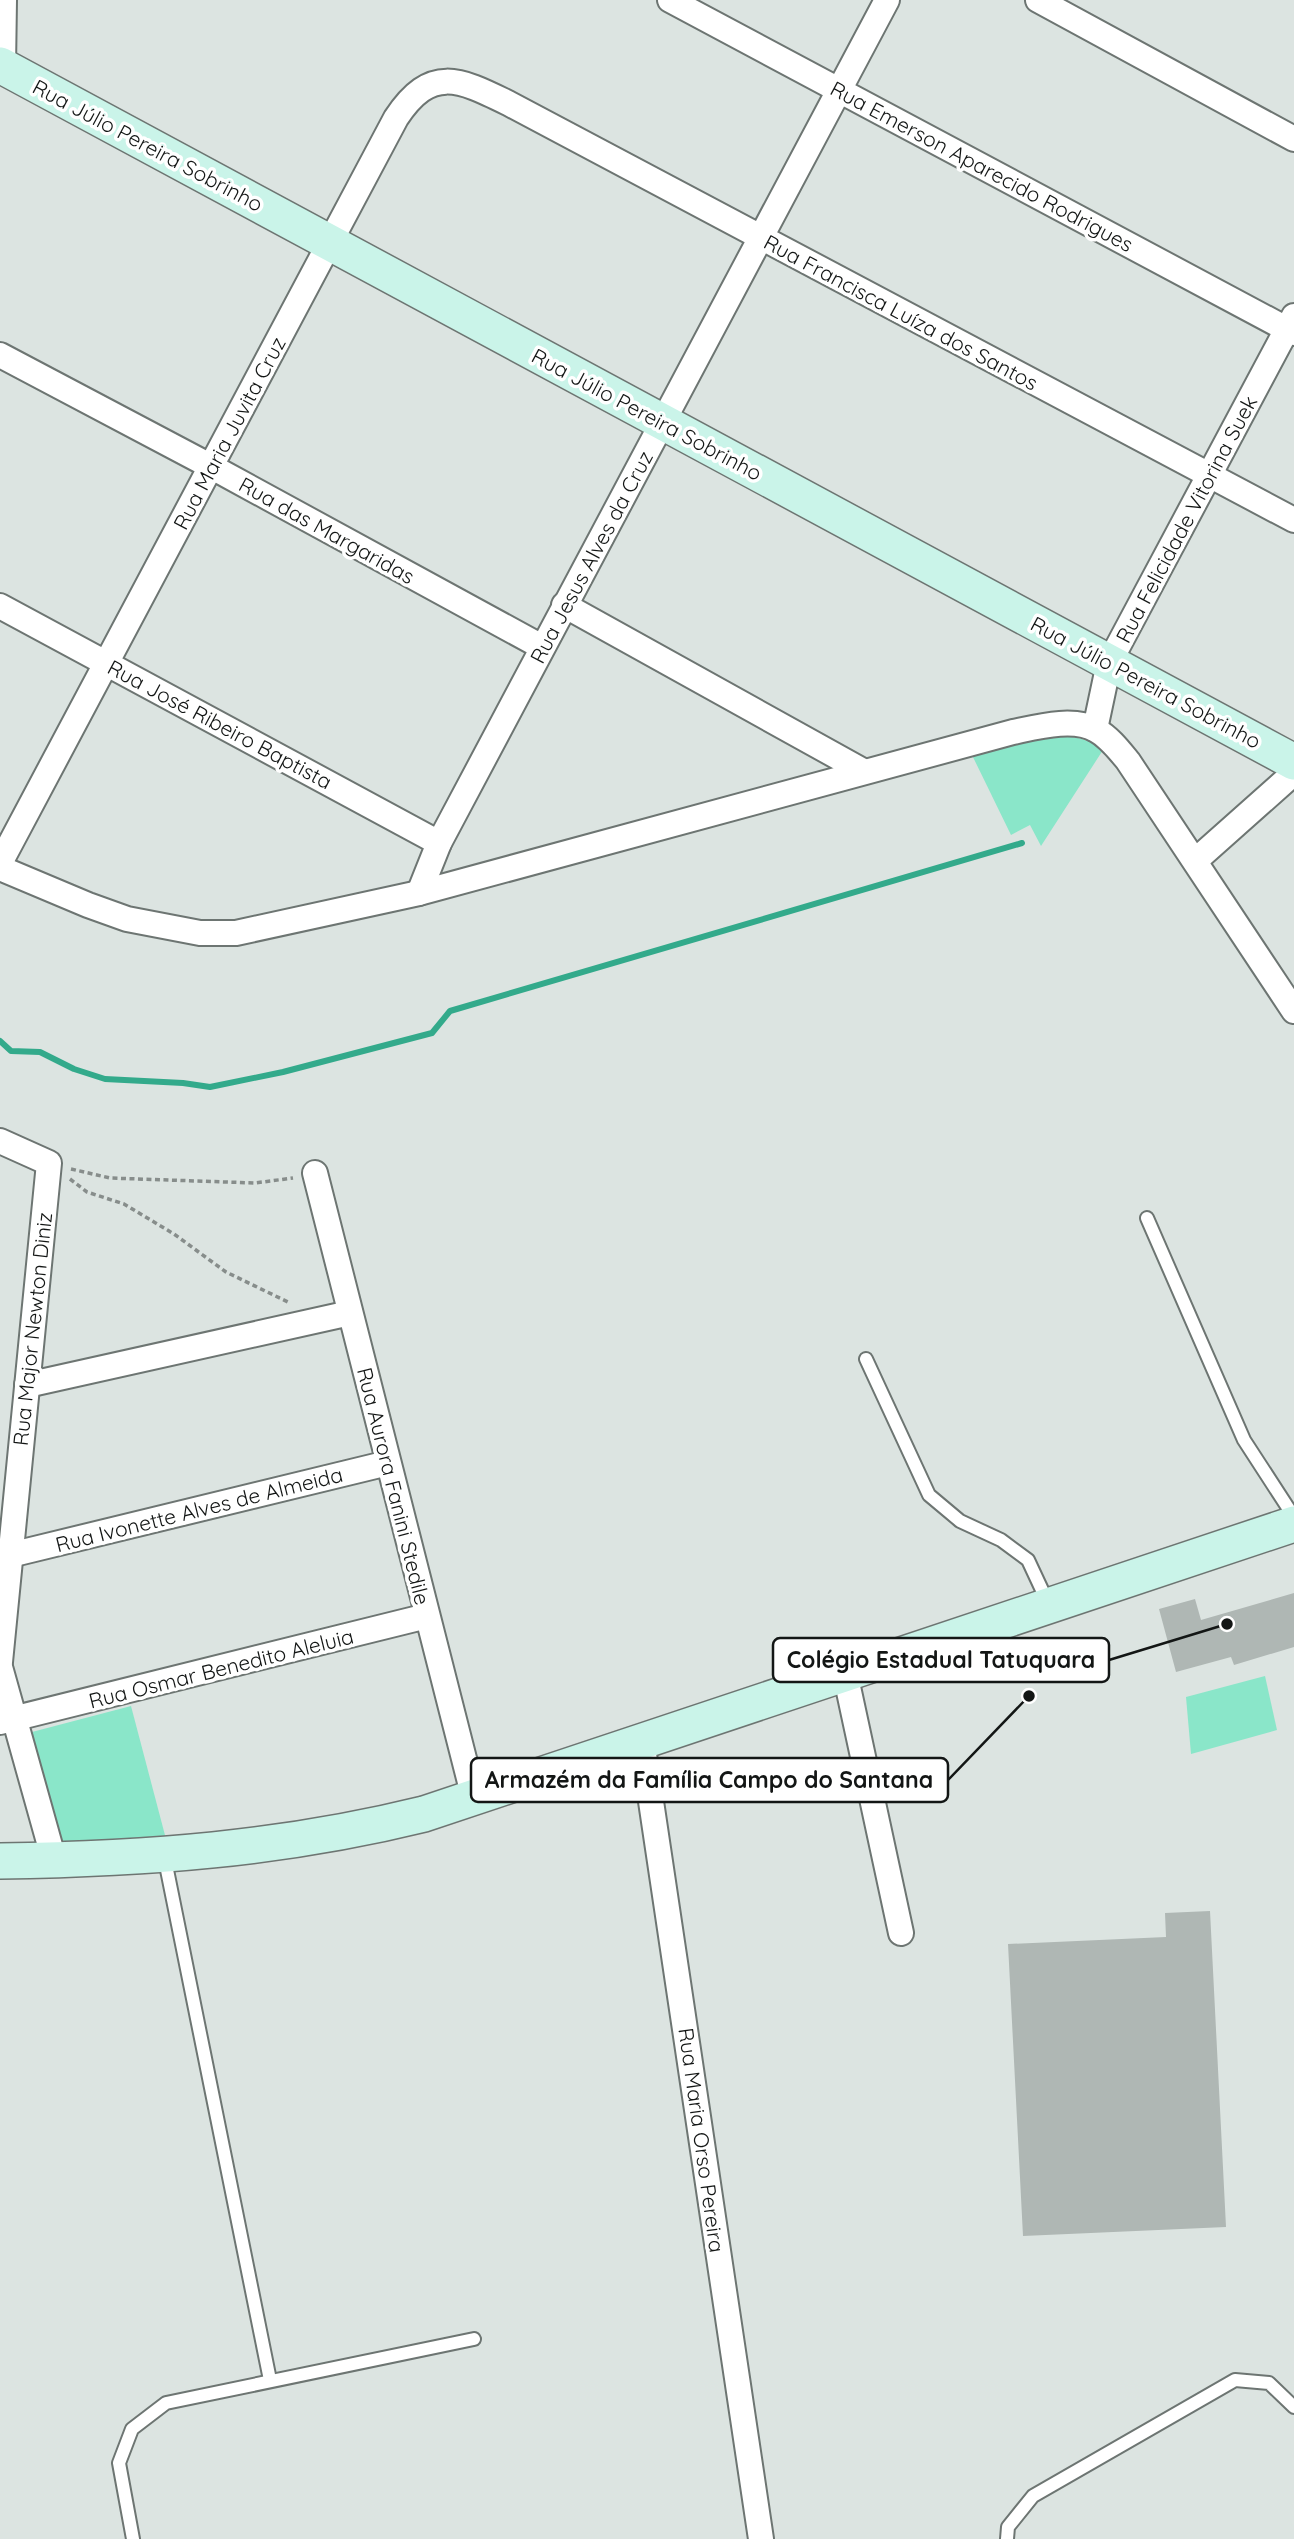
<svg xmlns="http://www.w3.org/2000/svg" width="1294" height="2539" font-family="Quicksand,sans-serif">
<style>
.green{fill:#8ae6c9}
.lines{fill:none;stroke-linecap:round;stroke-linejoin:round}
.stream{stroke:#33aa8b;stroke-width:6}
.building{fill:#afb7b4}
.lane-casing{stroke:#6d7572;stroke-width:16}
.street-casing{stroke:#6d7572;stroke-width:28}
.secondary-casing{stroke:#6d7572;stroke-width:38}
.path{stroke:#878d8b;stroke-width:3.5;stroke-dasharray:5 3.5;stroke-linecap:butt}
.lane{stroke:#fff;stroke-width:12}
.street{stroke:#fff;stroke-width:24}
.secondary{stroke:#caf4e9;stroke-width:35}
.labels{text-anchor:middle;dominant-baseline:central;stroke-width:7;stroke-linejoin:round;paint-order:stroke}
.street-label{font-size:21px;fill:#131615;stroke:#fff}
.leader{fill:none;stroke:#131615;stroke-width:2.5}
.callout-dot{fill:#131615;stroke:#fff;stroke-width:2.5}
.callout{fill:#fff;stroke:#131615;stroke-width:2.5}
.callout-label{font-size:23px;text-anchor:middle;font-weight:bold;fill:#131615}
</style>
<rect width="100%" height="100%" fill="#dce4e1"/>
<g class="green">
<path d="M 1062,736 C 1079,737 1090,740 1103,750 L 1041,846 L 1030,825 L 1011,835 L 972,755 L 1030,740 Z"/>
<path d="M 1265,1676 L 1277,1730 L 1191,1754 L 1186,1697 Z"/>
<path d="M 131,1706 L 166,1839 L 63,1844 L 32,1732 Z"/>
</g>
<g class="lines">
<path class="stream" d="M 0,1041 L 11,1051 L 40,1052 L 74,1069 L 105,1079 L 183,1083 L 210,1087 L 283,1072 L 432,1033 L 450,1011 L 1022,843"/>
</g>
<g class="building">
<path d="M 1294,1593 L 1294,1647 L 1234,1665 L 1231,1657 L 1176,1672 L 1159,1609 L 1195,1599 L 1201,1620 Z"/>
<path d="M 1210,1911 L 1226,2227 L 1023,2236 L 1008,1944 L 1166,1937 L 1165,1913 Z"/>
</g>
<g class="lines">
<defs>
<g id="lane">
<path d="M 1147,1218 L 1244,1440 L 1294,1517"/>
<path d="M 866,1359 L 929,1495 L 960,1521 L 1001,1540 L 1028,1560 L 1049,1605"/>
<path d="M 164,1855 L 270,2380"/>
<path d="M 133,2539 L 119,2463 L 132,2429 L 166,2403 L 474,2339"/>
<path d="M 1007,2539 L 1008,2527 L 1033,2496 L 1235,2380 L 1269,2383 L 1294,2407"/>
</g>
<g id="street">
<path d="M 670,0 L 1294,333"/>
<path d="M 1038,0 L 1294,139"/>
<path d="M 3,67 L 4,0"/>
<path d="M 0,355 L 212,467 L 542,647"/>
<path d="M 564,605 L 863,771"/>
<path d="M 0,606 L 439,843"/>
<path d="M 1095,729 L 1109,663 L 1294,316"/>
<path d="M 1195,861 L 1294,773"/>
<path d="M 0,863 L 396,118 C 431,65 459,79 508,103 L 1294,520"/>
<path d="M 0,868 L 88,905 L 127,919 L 200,933 L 236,933 L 419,893 L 1013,732 C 1037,727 1074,717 1096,730 C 1109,737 1119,750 1128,761 L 1294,1011"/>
<path d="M 419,893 L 439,843 L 887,0"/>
<path d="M 0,1141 L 49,1163 L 0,1662"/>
<path d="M 315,1173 L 474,1798"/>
<path d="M 27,1385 L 350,1313"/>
<path d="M 10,1555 L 388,1463"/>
<path d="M 0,1667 L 54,1860"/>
<path d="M 845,1673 L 901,1933"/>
<path d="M 0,1722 L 427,1616"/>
<path d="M 642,1741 L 761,2539"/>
</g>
<g id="secondary">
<path d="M 0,65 L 1294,762"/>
<path d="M 0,1861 C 146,1859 282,1849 424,1814 L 1294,1524"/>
</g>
</defs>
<use href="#lane" class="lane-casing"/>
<use href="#street" class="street-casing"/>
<use href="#secondary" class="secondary-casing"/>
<g class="path">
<path d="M 71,1169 L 110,1178 L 255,1183 L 293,1178"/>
<path d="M 70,1179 L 87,1192 L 124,1204 L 174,1234 L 226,1272 L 290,1303"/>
</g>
<use href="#lane" class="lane"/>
<use href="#street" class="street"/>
<use href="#secondary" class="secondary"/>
</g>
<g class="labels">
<g class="street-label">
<text transform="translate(148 145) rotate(28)">Rua Júlio Pereira Sobrinho</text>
<text transform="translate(982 166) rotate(28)">Rua Emerson Aparecido Rodrigues</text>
<text transform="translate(901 312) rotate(28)">Rua Francisca Luíza dos Santos</text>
<text transform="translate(647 414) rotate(28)">Rua Júlio Pereira Sobrinho</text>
<text transform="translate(229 433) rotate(-62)">Rua Maria Juvita Cruz</text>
<text transform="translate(1186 519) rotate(-62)">Rua Felicidade Vitorina Suek</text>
<text transform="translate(327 530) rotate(29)">Rua das Margaridas</text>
<text transform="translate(591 557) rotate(-62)">Rua Jesus Alves da Cruz</text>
<text transform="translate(1146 682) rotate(28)">Rua Júlio Pereira Sobrinho</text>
<text transform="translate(220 724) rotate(28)">Rua José Ribeiro Baptista</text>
<text transform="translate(32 1329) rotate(-84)">Rua Major Newton Diniz</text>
<text transform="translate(394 1486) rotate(76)">Rua Aurora Fanini Stedile</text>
<text transform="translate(199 1509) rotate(-14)">Rua Ivonette Alves de Almeida</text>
<text transform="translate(221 1668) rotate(-14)">Rua Osmar Benedito Aleluia</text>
<text transform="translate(702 2140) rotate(82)">Rua Maria Orso Pereira</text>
</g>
</g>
<path class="leader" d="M1227 1624L1109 1660M1029 1696L948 1780"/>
<g class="callout-dot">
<circle cx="1227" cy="1624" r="7"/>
<circle cx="1029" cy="1696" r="7"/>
</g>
<g class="callout">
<rect x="773" y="1638" width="336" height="44" rx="7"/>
<rect x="471" y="1758" width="477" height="44" rx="7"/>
</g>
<g class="callout-label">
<text x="941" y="1668">Colégio Estadual Tatuquara</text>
<text x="709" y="1788">Armazém da Família Campo do Santana</text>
</g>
</svg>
